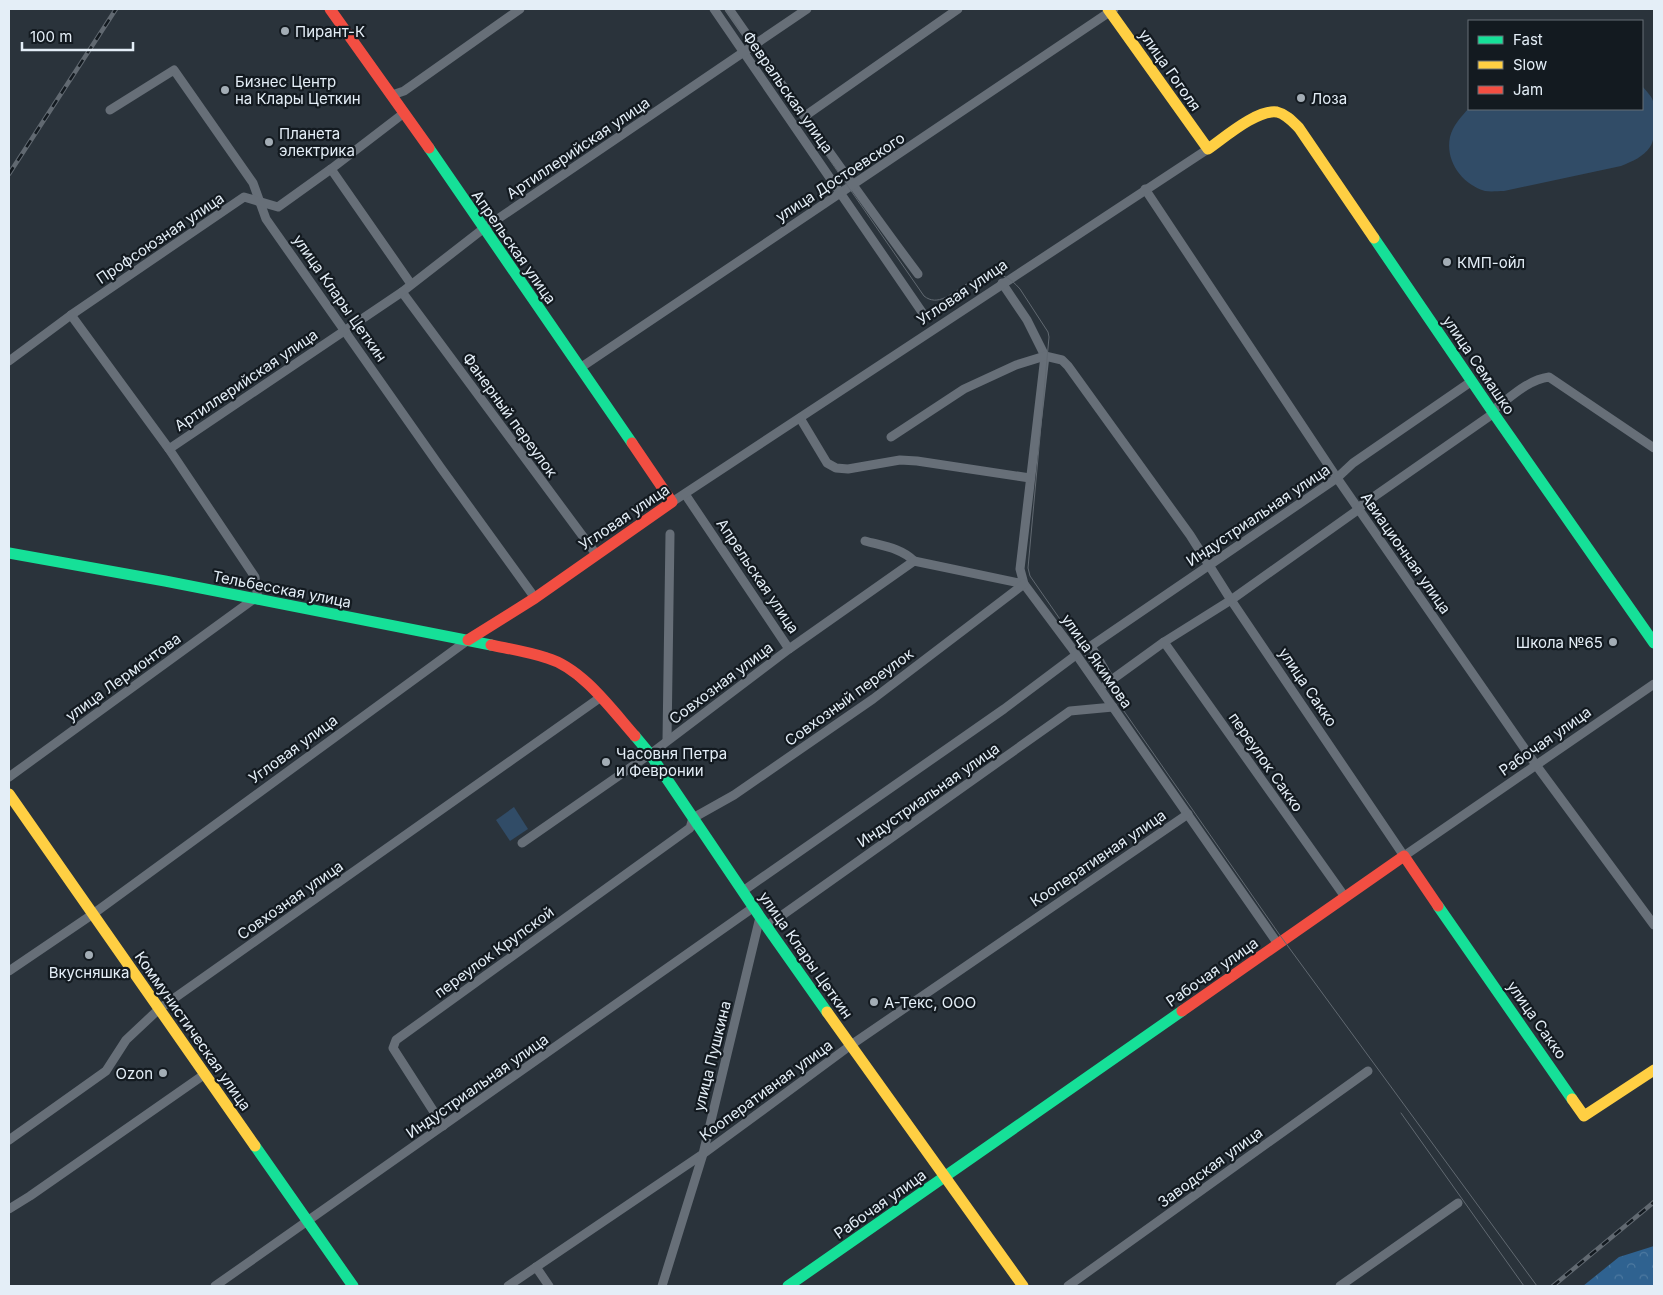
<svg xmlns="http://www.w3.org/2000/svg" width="1663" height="1295" font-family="Inter,sans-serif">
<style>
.grass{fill:#314c67}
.forest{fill:url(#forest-crowns)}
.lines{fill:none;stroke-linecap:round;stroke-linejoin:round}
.street{stroke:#676f78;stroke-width:9}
.fast{stroke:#16e098;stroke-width:11}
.slow{stroke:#ffcf43;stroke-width:11}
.jam{stroke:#f24e42;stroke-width:11}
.tram{stroke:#616971;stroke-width:1}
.rail-casing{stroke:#616971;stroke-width:4.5}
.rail{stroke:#131a20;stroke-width:2.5;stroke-dasharray:8;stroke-linecap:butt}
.poi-dot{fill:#a3adb5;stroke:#131a20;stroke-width:2}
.labels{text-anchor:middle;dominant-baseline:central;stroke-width:4.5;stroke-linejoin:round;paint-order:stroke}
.poi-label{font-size:15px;fill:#e4eef7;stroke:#131a20;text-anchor:start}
.street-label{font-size:15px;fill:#e4eef7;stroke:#131a20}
</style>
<defs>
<pattern id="forest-crowns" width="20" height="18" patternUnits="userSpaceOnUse" patternTransform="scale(1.25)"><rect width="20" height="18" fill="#2f6290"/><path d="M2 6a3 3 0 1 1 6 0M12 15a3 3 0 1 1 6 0" fill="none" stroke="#4d79a0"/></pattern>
</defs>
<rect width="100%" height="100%" fill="#2a333b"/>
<g class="grass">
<path d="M 1642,86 C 1646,91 1651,95 1653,101 C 1656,110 1656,140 1650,147 C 1643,157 1633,161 1621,166 L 1504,191 C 1498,191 1491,192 1485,191 C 1462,184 1445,161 1450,137 C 1453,125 1461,117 1469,108 L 1642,109 Z"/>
<path d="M 514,807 L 528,829 L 510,841 L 496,820 Z"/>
</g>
<path class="forest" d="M 1654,1246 L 1654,1286 L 1583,1286 L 1619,1257 Z"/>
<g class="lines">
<g class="street">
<path d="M 714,9 L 924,315"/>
<path d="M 729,9 C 791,98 853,187 918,274"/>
<path d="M 392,95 L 404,91 L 520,9"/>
<path d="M 110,110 L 174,70 L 253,183 L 266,219 L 441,468 L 535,598"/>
<path d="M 805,116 L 958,9"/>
<path d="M 331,169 L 411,284"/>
<path d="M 1145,189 L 1337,478 L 1536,765 L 1654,925"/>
<path d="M 1002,283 L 1027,320 L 1045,356"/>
<path d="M 402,292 L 596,554"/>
<path d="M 71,315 L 169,449 L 255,577 L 258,600"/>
<path d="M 1045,356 L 1020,569 L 1024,584 L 1071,647 L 1278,944"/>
<path d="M 9,361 L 71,315 L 244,197 L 278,207 L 331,169 L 404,113"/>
<path d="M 580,368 L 1114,9"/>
<path d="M 1492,411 C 1510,398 1527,380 1549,377 L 1654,448"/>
<path d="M 800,418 L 827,463 L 836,468 L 848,469 L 900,460 L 917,461 L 1030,478"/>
<path d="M 891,437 L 964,389 L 1016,365 L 1045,356 L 1062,360 L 1068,366 L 1190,535 L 1231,600 L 1404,856 L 1654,684"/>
<path d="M 169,449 L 402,292 L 483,229 L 807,9"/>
<path d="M 685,494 L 789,649"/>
<path d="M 672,502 L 1208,149"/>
<path d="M 865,541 C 883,546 901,548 914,561"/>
<path d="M 1164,642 L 1345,897"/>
<path d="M 1111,681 L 1091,646 L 1337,478 L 1353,463 L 1472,381"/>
<path d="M 1106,684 L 1164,642 L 1231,600 L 1359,509 L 1362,505 L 1494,413"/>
<path d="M 667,740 L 670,534"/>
<path d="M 649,755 L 789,649 L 914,561 L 1024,584"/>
<path d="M 9,777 L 254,599"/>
<path d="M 522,843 L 650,754"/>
<path d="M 743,891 L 1004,709 L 1076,655"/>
<path d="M 767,926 L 1070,711 L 1113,707"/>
<path d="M 9,971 L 93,914 L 468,640"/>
<path d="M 443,1126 L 393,1048 L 396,1040 L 690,828 L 693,818 L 734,795 L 873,699 L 1024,584"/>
<path d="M 9,1140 L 106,1071 L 126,1040 L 159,1009 L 601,697"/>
<path d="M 9,1209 L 30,1196 L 205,1074"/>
<path d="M 536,1267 L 549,1286"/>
<path d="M 215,1286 L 754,907"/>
<path d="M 508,1286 L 703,1154 L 851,1045 L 1188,814"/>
<path d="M 662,1286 L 703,1154 L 760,917"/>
<path d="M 1068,1286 L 1368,1071"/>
<path d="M 1340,1286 L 1458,1203"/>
</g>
<g class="fast">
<path d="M 429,148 L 632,443"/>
<path d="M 1374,238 L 1492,411 L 1654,643"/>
<path d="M 9,553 L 165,581 L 491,645"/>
<path d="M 635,736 L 650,754 L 760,917 L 827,1012"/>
<path d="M 1438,906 L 1572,1099"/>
<path d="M 255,1146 L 353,1286"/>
<path d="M 788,1286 L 1182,1011"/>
</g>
<g class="slow">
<path d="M 1108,9 L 1208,149 C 1224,138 1257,109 1277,112 C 1286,114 1293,122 1299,128 L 1374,238"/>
<path d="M 9,794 L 255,1146"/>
<path d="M 827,1012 L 1023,1286"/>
<path d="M 1572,1099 L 1584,1116 L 1654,1070"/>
</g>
<g class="jam">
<path d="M 330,9 L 429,148"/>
<path d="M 468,640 L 535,598 L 672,502 L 632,443"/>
<path d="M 491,645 C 510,649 529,652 547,658 C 582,668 612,710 635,736"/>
<path d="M 1182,1011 L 1404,856 L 1438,906"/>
</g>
<g class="tram">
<path d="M 725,9 L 924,296 C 951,318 981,243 1020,289 L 1048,332 L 1049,337 L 1028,568 L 1030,576 L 1279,934 L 1537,1286"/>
<path d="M 1401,1113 L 1524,1286"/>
</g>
<defs>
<g id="rail">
<path d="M 9,174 L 116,9"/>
<path d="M 1553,1286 L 1654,1202"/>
</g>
</defs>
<use href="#rail" class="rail-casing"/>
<use href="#rail" class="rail"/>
</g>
<g class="poi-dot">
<circle cx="285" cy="31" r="5"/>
<circle cx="225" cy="90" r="5"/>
<circle cx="1301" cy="98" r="5"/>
<circle cx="269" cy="142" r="5"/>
<circle cx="1447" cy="262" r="5"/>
<circle cx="1613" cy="642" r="5"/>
<circle cx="606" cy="762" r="5"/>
<circle cx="89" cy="955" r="5"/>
<circle cx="874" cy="1002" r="5"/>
<circle cx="163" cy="1073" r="5"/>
</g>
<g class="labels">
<g class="poi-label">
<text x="295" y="31">Пирант-К</text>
<text x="235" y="81">Бизнес Центр<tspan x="235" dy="17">на Клары Цеткин</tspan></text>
<text x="1311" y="98">Лоза</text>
<text x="279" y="133">Планета<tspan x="279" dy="17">электрика</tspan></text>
<text x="1457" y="262">КМП-ойл</text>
<text x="1603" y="642" text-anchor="end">Школа №65</text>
<text x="616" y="753">Часовня Петра<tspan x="616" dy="17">и Февронии</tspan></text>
<text x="89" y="972" text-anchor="middle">Вкусняшка</text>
<text x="884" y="1002">А-Текс, ООО</text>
<text x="153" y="1073" text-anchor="end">Ozon</text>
</g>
<g class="street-label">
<text transform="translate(1170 70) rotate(55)">улица Гоголя</text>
<text transform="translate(788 92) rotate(55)">Февральская улица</text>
<text transform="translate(578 148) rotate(-34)">Артиллерийская улица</text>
<text transform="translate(840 177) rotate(-33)">улица Достоевского</text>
<text transform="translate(160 238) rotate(-34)">Профсоюзная улица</text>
<text transform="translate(514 247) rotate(55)">Апрельская улица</text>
<text transform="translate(962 292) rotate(-34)">Угловая улица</text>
<text transform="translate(340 298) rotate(55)">улица Клары Цеткин</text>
<text transform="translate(1479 365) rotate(56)">улица Семашко</text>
<text transform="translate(246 380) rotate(-34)">Артиллерийская улица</text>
<text transform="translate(510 415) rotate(54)">Фанерный переулок</text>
<text transform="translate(1258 515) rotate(-34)">Индустриальная улица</text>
<text transform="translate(624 517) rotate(-34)">Угловая улица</text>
<text transform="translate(1406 553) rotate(55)">Авиационная улица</text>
<text transform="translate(758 576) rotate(56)">Апрельская улица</text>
<text transform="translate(282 589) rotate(11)">Тельбесская улица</text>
<text transform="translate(1097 661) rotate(55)">улица Якимова</text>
<text transform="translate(123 677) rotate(-36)">улица Лермонтова</text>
<text transform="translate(721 683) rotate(-37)">Совхозная улица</text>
<text transform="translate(1308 687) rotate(56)">улица Сакко</text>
<text transform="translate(849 697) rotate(-36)">Совхозный переулок</text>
<text transform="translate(1545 741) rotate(-35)">Рабочая улица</text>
<text transform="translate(293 749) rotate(-36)">Угловая улица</text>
<text transform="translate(1266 762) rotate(55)">переулок Сакко</text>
<text transform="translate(928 795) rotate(-35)">Индустриальная улица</text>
<text transform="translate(1098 858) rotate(-34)">Кооперативная улица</text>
<text transform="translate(290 900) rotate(-35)">Совхозная улица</text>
<text transform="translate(494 952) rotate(-36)">переулок Крупской</text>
<text transform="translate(806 955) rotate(55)">улица Клары Цеткин</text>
<text transform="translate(1212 972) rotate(-35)">Рабочая улица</text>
<text transform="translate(1537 1020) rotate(55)">улица Сакко</text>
<text transform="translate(193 1031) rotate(55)">Коммунистическая улица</text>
<text transform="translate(712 1056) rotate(-76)">улица Пушкина</text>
<text transform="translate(477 1086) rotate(-35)">Индустриальная улица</text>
<text transform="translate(766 1090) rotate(-36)">Кооперативная улица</text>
<text transform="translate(1210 1167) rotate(-36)">Заводская улица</text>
<text transform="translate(880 1204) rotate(-35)">Рабочая улица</text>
</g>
</g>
<rect width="1663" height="1295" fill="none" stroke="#e4eef7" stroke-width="20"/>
<rect x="1468" y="20" width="175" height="90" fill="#131a20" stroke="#676f76"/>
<rect x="1478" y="36" width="25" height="8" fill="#16e098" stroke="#676f76"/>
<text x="1513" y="45" font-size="15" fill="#e4eef7">Fast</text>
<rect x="1478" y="61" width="25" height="8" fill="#ffcf43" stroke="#676f76"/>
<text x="1513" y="70" font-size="15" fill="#e4eef7">Slow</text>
<rect x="1478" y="86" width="25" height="8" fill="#f24e42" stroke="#676f76"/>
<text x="1513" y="95" font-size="15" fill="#e4eef7">Jam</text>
<path d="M22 42v8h111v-8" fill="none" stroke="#e4eef7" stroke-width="2.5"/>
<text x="30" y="42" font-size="15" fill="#e4eef7" stroke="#131a20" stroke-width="4" paint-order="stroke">100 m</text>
</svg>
